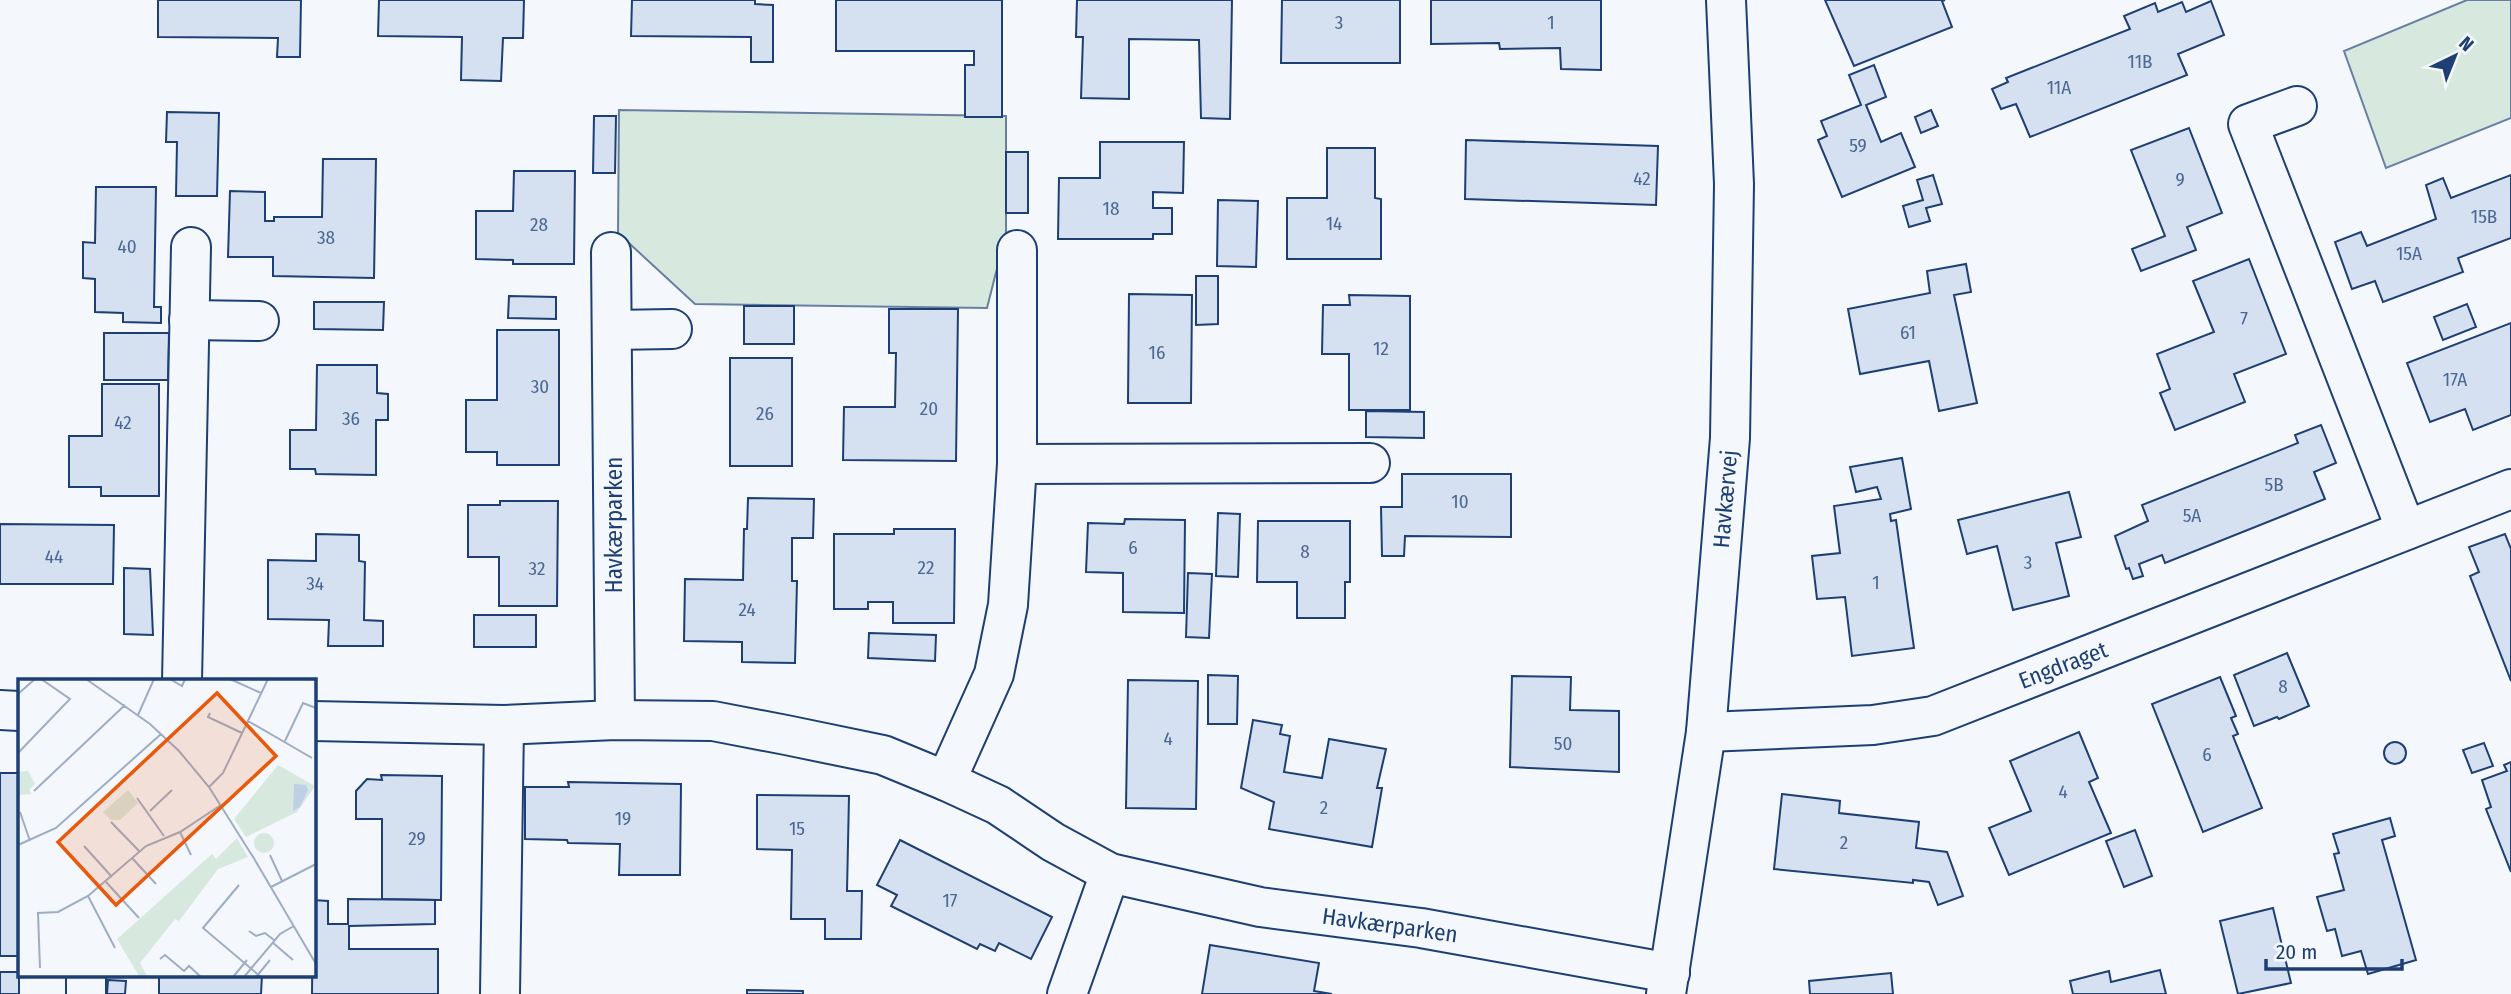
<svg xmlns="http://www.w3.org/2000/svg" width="2511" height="994" font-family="'Fira Sans Condensed',sans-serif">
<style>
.park{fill:#d7e8df;stroke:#687fa3;stroke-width:2}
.building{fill:#d5e0f0;stroke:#1d3f73;stroke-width:2}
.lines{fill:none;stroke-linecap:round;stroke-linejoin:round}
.minor-casing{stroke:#1d3f73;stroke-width:42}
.tertiary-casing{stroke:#1d3f73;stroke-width:42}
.minor{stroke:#f4f7fb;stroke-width:38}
.tertiary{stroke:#f4f7fb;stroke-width:38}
.labels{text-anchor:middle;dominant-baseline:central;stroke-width:5;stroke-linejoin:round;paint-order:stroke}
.number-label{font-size:19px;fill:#4b6792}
.street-label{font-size:23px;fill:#1d3f73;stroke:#f4f7fb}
.inset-road{fill:none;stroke:#9eadc5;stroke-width:2}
.view{fill:#e8590c;fill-opacity:0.15;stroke:#e8590c;stroke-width:3.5}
.inset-edge{fill:none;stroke:#1d3f73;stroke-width:3.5}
</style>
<rect width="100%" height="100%" fill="#f4f7fb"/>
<g class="park">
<path d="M 2467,0 L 2511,0 L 2511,118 L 2386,168 L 2344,51 Z"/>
<path d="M 619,110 L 1006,116 L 1006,233 L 987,308 L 695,304 L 618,233 Z"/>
</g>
<g class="building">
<path d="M 158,0 L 301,0 L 300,57 L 277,57 L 278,38 L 158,37 Z"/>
<path d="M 379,0 L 524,0 L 523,38 L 503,38 L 501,81 L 461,80 L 462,37 L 378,36 Z"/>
<path d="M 632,0 L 755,0 L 755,4 L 773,5 L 773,62 L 751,62 L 751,37 L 631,36 Z"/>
<path d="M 836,0 L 1002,0 L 1002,117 L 965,117 L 965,65 L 974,65 L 974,51 L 836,51 Z"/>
<path d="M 1077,0 L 1232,0 L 1230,119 L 1201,118 L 1199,40 L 1129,39 L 1129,99 L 1081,98 L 1083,37 L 1076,37 Z"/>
<path d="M 1282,0 L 1400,0 L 1400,63 L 1281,63 Z"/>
<path d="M 1431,0 L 1601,0 L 1601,70 L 1561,69 L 1560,48 L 1500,49 L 1499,43 L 1431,44 Z"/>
<path d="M 1825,0 L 1945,0 L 1942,1 L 1952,27 L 1854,66 Z"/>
<path d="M 2211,1 L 2224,35 L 2178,54 L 2187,75 L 2030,137 L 2016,104 L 2001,109 L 1992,89 L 2008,82 L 2006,78 L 2130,29 L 2124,16 L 2155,3 L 2158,12 L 2182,2 L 2186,12 Z"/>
<path d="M 1874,65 L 1886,97 L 1866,105 L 1881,142 L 1901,133 L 1915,167 L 1842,197 L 1818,140 L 1827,136 L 1821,121 L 1861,105 L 1849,75 Z"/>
<path d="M 1931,110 L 1938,126 L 1921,133 L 1915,117 Z"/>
<path d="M 167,112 L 219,113 L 217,196 L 176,196 L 177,142 L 166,142 Z"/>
<path d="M 594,116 L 616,116 L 615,173 L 593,173 Z"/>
<path d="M 2189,128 L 2222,213 L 2187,227 L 2196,250 L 2141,271 L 2132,249 L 2165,236 L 2131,150 Z"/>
<path d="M 1466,140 L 1658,146 L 1656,205 L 1465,199 Z"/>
<path d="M 1100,142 L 1184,142 L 1183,193 L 1153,192 L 1153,208 L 1172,208 L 1172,234 L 1153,234 L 1153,239 L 1058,239 L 1059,178 L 1100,178 Z"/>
<path d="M 1327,148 L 1375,148 L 1375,198 L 1381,199 L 1381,259 L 1287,259 L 1287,198 L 1327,198 Z"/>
<rect x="1006" y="152" width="22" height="61"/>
<path d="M 323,159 L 376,159 L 374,278 L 273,276 L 273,257 L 228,257 L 230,191 L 265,192 L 265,221 L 274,221 L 274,217 L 322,217 Z"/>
<path d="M 514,171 L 575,171 L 574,264 L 513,264 L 513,260 L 476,259 L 476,211 L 513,211 Z"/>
<path d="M 1933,175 L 1942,204 L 1926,208 L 1930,221 L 1909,227 L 1903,206 L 1923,200 L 1917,180 Z"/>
<path d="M 2511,175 L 2511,238 L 2458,258 L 2463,272 L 2383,302 L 2375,281 L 2352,289 L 2335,242 L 2361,232 L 2367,246 L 2436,219 L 2426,185 L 2443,178 L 2451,198 Z"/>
<path d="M 96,187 L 156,187 L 154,307 L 161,307 L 161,323 L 123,322 L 123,313 L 95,312 L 95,279 L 83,278 L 83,242 L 95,243 Z"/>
<path d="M 1218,200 L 1258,201 L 1256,267 L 1217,266 Z"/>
<path d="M 2249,259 L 2286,354 L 2234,374 L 2245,402 L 2175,430 L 2160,393 L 2170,389 L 2157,354 L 2214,332 L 2193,281 Z"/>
<path d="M 1966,264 L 1971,292 L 1954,295 L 1977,403 L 1939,411 L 1929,361 L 1860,374 L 1848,309 L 1930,293 L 1927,271 Z"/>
<path d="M 1196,276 L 1218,276 L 1218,324 L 1196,325 Z"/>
<path d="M 1129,294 L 1192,295 L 1191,403 L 1128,403 Z"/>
<path d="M 1349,295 L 1410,296 L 1410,410 L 1349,410 L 1349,354 L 1322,354 L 1323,305 L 1350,305 Z"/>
<path d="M 509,296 L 556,297 L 556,319 L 508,318 Z"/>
<path d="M 314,302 L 384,302 L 383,330 L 314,329 Z"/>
<path d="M 2467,304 L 2476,327 L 2443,340 L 2434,317 Z"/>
<rect x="744" y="306" width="50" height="38"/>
<path d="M 889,309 L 958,309 L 956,461 L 843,460 L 844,407 L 895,407 L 896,353 L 889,353 Z"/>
<path d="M 2511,323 L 2511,415 L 2473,430 L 2465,409 L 2430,422 L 2407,363 Z"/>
<path d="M 497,330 L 559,330 L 559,465 L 497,465 L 497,452 L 466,452 L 466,400 L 497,400 Z"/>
<path d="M 104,333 L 169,333 L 168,380 L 104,380 Z"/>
<rect x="730" y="358" width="62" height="108"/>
<path d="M 317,365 L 377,365 L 377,393 L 388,394 L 388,420 L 376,420 L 376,475 L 316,474 L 315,469 L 290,469 L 290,430 L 316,430 Z"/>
<path d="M 102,384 L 159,384 L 159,496 L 101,496 L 101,487 L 69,487 L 69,436 L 102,436 Z"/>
<path d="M 1366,411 L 1424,412 L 1424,438 L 1366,437 Z"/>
<path d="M 2321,425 L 2336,463 L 2314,472 L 2325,499 L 2165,563 L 2162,555 L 2139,564 L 2143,576 L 2133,579 L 2129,568 L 2126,569 L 2115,536 L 2148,521 L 2142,505 L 2298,443 L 2295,435 Z"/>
<path d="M 1902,458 L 1911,509 L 1890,514 L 1891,521 L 1896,520 L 1914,648 L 1852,656 L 1845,597 L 1817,599 L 1812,556 L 1840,553 L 1834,506 L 1881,499 L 1877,487 L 1856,492 L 1850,467 Z"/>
<path d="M 1402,474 L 1511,474 L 1511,537 L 1405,536 L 1404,556 L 1382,556 L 1381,507 L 1402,507 Z"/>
<path d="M 2069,492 L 2081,537 L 2056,543 L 2069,596 L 2013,610 L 1997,546 L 1967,554 L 1958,520 Z"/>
<path d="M 748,498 L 814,499 L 813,538 L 792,538 L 792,581 L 797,581 L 795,663 L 742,662 L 742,642 L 684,641 L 685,579 L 743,580 L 744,529 L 747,529 Z"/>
<path d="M 500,501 L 558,501 L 557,606 L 499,606 L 499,557 L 468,557 L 468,505 L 500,505 Z"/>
<path d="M 1218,513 L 1240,514 L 1238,577 L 1216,576 Z"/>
<path d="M 1125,519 L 1185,520 L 1184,613 L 1123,612 L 1123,573 L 1086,572 L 1088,523 L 1124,524 Z"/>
<path d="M 1258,521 L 1350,521 L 1350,582 L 1345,582 L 1345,618 L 1297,618 L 1297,582 L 1257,582 Z"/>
<path d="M 0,524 L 114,525 L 113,584 L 0,584 Z"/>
<path d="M 894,529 L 955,529 L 954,623 L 893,623 L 893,602 L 868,602 L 868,609 L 834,609 L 834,534 L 894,534 Z"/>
<path d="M 316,534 L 359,535 L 359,561 L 365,562 L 364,620 L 383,621 L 383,646 L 328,646 L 329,620 L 268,619 L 268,560 L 316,561 Z"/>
<path d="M 2505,534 L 2511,549 L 2511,681 L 2470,576 L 2479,572 L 2469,547 Z"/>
<path d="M 124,568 L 150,569 L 153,635 L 124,634 Z"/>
<path d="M 1188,573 L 1212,574 L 1209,638 L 1186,637 Z"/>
<rect x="474" y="615" width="62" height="32"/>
<path d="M 869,633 L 936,635 L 935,661 L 868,658 Z"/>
<path d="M 2287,653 L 2309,706 L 2279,719 L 2277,717 L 2254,726 L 2234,675 Z"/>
<path d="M 1208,675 L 1238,676 L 1237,724 L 1208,724 Z"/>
<path d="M 1512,676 L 1571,677 L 1570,710 L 1619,711 L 1619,772 L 1510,767 Z"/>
<path d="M 2220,677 L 2236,716 L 2231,718 L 2238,734 L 2233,736 L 2262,808 L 2203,832 L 2152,704 Z"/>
<path d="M 1128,680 L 1198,681 L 1196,809 L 1126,808 Z"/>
<path d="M 1253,720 L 1282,725 L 1280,734 L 1290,736 L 1284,772 L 1322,778 L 1329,739 L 1386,749 L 1377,788 L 1382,788 L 1372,847 L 1269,829 L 1274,802 L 1241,788 Z"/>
<path d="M 2079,732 L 2098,778 L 2089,782 L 2111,833 L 2009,875 L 1989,828 L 2031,811 L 2010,761 Z"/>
<circle cx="2395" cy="753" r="11"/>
<path d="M 2484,743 L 2493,766 L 2472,773 L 2463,750 Z"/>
<path d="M 2511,762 L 2511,872 L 2486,809 L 2491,807 L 2482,780 L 2507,771 L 2504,765 Z"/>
<rect x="0" y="773" width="19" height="183"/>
<path d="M 381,775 L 442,776 L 441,900 L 382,899 L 382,819 L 356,819 L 356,791 L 367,779 L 382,780 Z"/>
<path d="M 568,782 L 681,784 L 680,875 L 619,875 L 620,844 L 568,843 L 567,840 L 525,839 L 525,787 L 569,787 Z"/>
<path d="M 1782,794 L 1840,801 L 1839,813 L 1919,822 L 1916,848 L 1947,852 L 1963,896 L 1938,905 L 1929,882 L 1913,880 L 1913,883 L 1774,869 Z"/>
<path d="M 757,795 L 849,796 L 847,891 L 862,891 L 861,939 L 825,939 L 825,919 L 791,919 L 792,850 L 757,849 Z"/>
<path d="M 2390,818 L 2395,836 L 2382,840 L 2416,960 L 2368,974 L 2361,951 L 2342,956 L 2335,929 L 2327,931 L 2317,897 L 2344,890 L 2334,854 L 2339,853 L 2333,834 Z"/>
<path d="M 2135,830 L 2152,876 L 2124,887 L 2106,841 Z"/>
<path d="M 900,840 L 1052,917 L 1031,959 L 999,943 L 995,951 L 980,944 L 977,949 L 891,906 L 897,895 L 877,885 Z"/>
<path d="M 348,899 L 435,900 L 435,924 L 349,926 L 349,949 L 438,949 L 438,994 L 312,994 L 313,900 L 328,901 L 328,924 L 348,924 Z"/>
<path d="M 2273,908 L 2291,983 L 2238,994 L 2220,921 Z"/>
<path d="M 1210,945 L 1319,963 L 1314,991 L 1332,994 L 1202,994 Z"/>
<path d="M 2160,970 L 2166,994 L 2073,994 L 2070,981 L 2109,971 L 2111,982 Z"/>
<rect x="0" y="972" width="19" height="22"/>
<path d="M 1891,973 L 1893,994 L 1810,994 L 1809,981 Z"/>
<path d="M 159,975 L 262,975 L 261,994 L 159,994 Z"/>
<path d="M 108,980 L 126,981 L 125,994 L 107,994 Z"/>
<path d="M 747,990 L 803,991 L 803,994 L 747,994 Z"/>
</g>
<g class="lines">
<defs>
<g id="minor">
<path d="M 2297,106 L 2248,124 L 2406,530"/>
<path d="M 611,252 L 615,720"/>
<path d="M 189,320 L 259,321"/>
<path d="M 612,330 L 672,329"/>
<path d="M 1017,464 L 1370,463"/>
<path d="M 182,681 L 191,247"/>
<path d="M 0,710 L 19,711"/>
<path d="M 313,721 L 504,725 L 615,720 L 713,721 L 786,735 L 883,755 L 946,781 L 998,805 L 1053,842 L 1110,873 L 1260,907 L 1421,928 L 1670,973"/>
<path d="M 1706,732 L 1873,725 L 1933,716 L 2511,489"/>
<path d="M 946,781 L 994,674 L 1008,605 L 1017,464 L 1017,250"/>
<path d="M 86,994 L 86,975"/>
<path d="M 500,994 L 504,725"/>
<path d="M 1067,994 L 1110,873"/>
</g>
<path id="tertiary" d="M 1666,994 L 1706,732 L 1730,438 L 1734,184 L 1726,0"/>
</defs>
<use href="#minor" class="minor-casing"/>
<use href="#tertiary" class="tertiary-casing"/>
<use href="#minor" class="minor"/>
<use href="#tertiary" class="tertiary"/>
</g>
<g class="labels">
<g class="number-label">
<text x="1339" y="22">3</text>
<text x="1551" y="22">1</text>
<text x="2140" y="61">11B</text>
<text x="2059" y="87">11A</text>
<text x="1858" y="145">59</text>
<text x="1642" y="178">42</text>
<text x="2180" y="179">9</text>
<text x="1111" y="208">18</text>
<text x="2484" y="216">15B</text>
<text x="1334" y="223">14</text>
<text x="539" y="224">28</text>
<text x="326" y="237">38</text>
<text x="127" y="246">40</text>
<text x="2409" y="253">15A</text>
<text x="2244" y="318">7</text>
<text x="1908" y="332">61</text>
<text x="1381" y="348">12</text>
<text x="1157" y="352">16</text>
<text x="2455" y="379">17A</text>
<text x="540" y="386">30</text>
<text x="929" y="408">20</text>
<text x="765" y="413">26</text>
<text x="351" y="418">36</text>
<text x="123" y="422">42</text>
<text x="2274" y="484">5B</text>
<text x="1460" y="501">10</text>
<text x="2192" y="515">5A</text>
<text x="1133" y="547">6</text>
<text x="1305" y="551">8</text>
<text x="54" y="556">44</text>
<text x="2028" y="562">3</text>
<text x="926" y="567">22</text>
<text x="537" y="568">32</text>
<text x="1876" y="582">1</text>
<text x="315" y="583">34</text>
<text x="747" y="609">24</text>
<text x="2283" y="686">8</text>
<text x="1168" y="738">4</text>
<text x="1563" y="743">50</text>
<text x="2207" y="754">6</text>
<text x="2063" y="791">4</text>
<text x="1324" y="807">2</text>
<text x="623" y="818">19</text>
<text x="797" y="828">15</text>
<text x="417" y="838">29</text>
<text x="1844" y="842">2</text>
<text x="950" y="900">17</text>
</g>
<g class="street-label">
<text transform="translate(1725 499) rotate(-85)">Havkærvej</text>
<text transform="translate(614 525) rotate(-90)">Havkærparken</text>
<text transform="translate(2063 665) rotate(-21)">Engdraget</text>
<text transform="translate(1390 925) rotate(8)">Havkærparken</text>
</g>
</g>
<g transform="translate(18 679)">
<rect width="298" height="298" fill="#f4f7fb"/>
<path d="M 260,86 L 297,107 L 279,133 L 228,158 L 216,140 ZM 10,92 L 17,105 L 11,111 L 14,115 L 0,116 L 0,93 ZM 110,111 L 120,124 L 102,141 L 93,141 L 85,133 ZM236 164a10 10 0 1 1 20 0a10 10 0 1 1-20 0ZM 219,159 L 230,178 L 200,190 L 161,242 L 157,240 L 122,284 L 129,297 L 121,297 L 99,260 L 194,175 L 198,180 Z" fill="#d7e8df"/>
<path d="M 276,105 L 288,106 L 290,111 L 282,128 L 275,132 Z" fill="#bed0e5"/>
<path class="inset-road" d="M 68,0 L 132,45 L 161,72 L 191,108 L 235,178M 152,0 L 164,7 L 167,0M 212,0 L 243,14M 0,15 L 17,0M 192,34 L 190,38 L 224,54M 120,36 L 136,0M 230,42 L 294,79M 267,62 L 285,24 L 298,29M 0,74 L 52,20 L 23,0M 191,108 L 205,94 L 250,0M 16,112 L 107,26M 119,119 L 146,157M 132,132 L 154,111M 2,133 L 12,162M 93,143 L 121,172M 162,153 L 173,176M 0,166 L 38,149 L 143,55M 66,167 L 94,198M 234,176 L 298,285M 252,176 L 264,202M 114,179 L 138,205M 88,203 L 121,239M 221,206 L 185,249 L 243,298M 253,208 L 298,185M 70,217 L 97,269M 231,252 L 238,257 L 247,254 L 256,261M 254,263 L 275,281M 142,280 L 147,276 L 166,292 L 171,287 L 183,298M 22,289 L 20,234 L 40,233 L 70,217 L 128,167 L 162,153 L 203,126M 53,298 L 79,298M 215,298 L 229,281M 226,298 L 262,255 L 276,247M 238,298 L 252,281"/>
<path class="view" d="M 199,14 L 258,77 L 98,226 L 40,163 Z"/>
<rect width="298" height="298" class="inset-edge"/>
</g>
<g transform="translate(2455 56) rotate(43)" stroke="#f4f7fb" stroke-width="5" paint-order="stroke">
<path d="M0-5L12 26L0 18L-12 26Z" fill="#1d3f73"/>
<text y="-10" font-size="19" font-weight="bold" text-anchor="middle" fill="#1d3f73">N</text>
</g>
<path d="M2266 959v10h136v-10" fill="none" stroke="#1d3f73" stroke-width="3.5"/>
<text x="2276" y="959" font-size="21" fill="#1d3f73" stroke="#f4f7fb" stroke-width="5" paint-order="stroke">20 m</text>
</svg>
